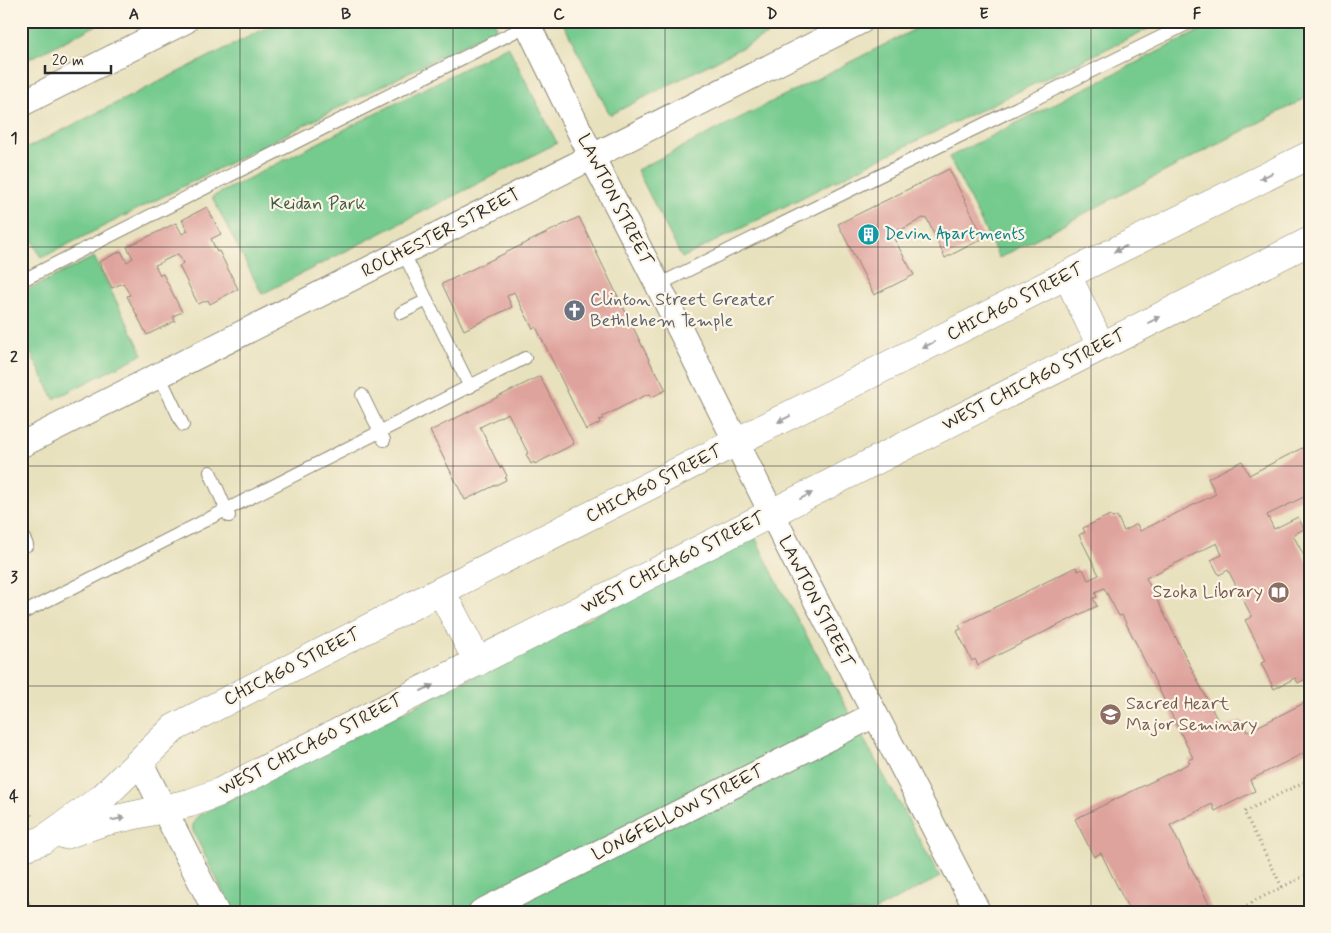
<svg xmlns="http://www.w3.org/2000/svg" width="1331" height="933" font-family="Mynerve,sans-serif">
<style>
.green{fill:#75ca8e;stroke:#507a5c}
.building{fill:#dfa39d}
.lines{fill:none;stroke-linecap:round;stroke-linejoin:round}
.service-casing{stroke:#8a8674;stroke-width:14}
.minor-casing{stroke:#8a8674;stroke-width:27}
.tertiary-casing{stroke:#8a8674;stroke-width:29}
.path{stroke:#8a8674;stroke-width:3;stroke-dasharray:1 4;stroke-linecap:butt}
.service{stroke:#fff;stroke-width:12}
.minor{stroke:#fff;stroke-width:25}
.tertiary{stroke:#fff;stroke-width:28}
.oneway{fill:#a0a0a0}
.grid{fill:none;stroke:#2b2b2b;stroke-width:1;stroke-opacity:0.55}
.labels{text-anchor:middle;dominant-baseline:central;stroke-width:4.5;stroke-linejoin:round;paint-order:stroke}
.street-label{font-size:18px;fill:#2b2b2b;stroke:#fcf5e5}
.park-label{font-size:18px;fill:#415b49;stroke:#fcf5e5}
.culture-label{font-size:18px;fill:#0d838f;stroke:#fcf5e5;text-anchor:start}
.worship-label{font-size:18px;fill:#5b616d;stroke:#fcf5e5;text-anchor:start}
.education-label{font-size:18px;fill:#785e54;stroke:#fcf5e5;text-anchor:end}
.neatline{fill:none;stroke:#2b2b2b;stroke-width:2}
.grid-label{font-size:16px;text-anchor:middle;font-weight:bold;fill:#2b2b2b}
</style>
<rect width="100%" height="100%" fill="#fcf5e5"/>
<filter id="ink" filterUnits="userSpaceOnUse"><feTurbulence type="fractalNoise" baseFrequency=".02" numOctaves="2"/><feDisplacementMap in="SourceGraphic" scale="10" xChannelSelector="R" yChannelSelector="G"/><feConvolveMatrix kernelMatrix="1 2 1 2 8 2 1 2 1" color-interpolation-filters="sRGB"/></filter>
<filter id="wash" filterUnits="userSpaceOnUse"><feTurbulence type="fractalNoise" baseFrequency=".0096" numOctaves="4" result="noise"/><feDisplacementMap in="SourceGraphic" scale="20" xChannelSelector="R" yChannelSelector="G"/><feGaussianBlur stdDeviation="1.12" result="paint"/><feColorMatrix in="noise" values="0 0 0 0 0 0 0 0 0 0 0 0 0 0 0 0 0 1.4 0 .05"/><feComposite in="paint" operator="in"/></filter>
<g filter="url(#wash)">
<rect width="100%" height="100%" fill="#e8e1be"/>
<g class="green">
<path d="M 21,21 L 105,21 L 21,63 Z"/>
<path d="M 280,21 L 494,21 L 497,28 L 41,258 L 21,217 L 21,151 Z"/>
<path d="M 562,21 L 794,21 L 610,115 Z"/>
<path d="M 931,21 L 1164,21 L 873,162 L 682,258 L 637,170 Z"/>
<path d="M 1219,21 L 1310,21 L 1310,96 L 999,258 L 949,157 Z"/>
<path d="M 508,46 L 557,143 L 262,294 L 212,197 Z"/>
<path d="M 94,257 L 143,354 L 54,399 L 21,334 L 21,293 Z"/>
<path d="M 754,535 L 778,584 L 940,877 L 872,912 L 233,912 L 193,831 C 192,824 194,820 199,815 Z"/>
</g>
<g id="blocks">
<g class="building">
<path d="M 949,169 L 984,238 L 945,258 L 927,219 L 923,218 L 901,230 L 899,229 L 894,231 L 893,237 L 914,275 L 874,295 L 838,224 Z"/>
<path d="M 207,207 L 221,234 L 211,239 L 217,252 L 219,251 L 238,289 L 210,304 L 208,300 L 198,304 L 179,266 L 183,263 L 178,254 L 155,265 L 160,275 L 163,274 L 182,312 L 173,316 L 175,321 L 147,335 L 127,296 L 130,295 L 123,283 L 112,288 L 99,262 L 121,251 L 127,262 L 133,258 L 127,247 L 176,223 L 182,234 L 188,231 L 182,220 Z"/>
<path d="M 579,217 L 655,372 L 656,371 L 666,390 L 652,397 L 650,394 L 646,395 L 602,417 L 603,419 L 599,420 L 600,423 L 586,430 L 536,327 L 533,329 L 514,292 L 507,296 L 512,307 L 464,330 L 442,284 Z"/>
<path d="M 21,359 L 28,373 L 21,377 Z"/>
<path d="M 540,376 L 574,444 L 535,464 L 534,462 L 531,464 L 526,454 L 528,453 L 508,413 L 480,427 L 500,468 L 502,466 L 507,476 L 505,478 L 506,480 L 465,500 L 430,431 Z"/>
<path d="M 1310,444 L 1310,494 L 1267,515 L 1274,529 L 1298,517 L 1304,529 L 1293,535 L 1310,567 L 1310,677 L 1298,683 L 1295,678 L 1274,689 L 1261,663 L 1266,661 L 1245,620 L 1252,617 L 1228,570 L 1219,575 L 1211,560 L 1222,555 L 1217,543 L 1146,578 L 1222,729 L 1241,720 L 1247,732 L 1310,700 L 1310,750 L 1250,780 L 1255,791 L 1215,811 L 1212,804 L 1170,825 L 1213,912 L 1130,912 L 1101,853 L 1094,857 L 1075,819 L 1190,763 L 1188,760 L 1193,758 L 1122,615 L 1119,616 L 1104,588 L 1095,592 L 1097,597 L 1093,598 L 1097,606 L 978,665 L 975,659 L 972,661 L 957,631 L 961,629 L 959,625 L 1076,567 L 1078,571 L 1083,569 L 1088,580 L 1099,575 L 1079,535 L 1085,532 L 1083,528 L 1110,515 L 1112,518 L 1117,516 L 1124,531 L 1137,524 L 1140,531 L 1216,494 L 1208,478 L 1242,461 L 1249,475 Z"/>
</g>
</g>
</g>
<g filter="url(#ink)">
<use href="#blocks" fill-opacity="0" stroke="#8a8674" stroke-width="1"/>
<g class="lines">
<defs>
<g id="service">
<path d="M 403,252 L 470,387"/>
<path d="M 21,281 L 532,23"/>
<path d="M 658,285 L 1193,21"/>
<path d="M 401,313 L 427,300"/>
<path d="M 159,375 L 183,425"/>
<path d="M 362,395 L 384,440"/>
<path d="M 210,472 L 229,516"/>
<path d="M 21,532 L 27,545"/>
<path d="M 21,614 L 525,358"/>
<path d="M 21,901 L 26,912"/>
</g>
<g id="minor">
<path d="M 526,21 L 592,157 L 658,285 L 796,562 L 978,912"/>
<path d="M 21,104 L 185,21"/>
<path d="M 21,445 L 861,21"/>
<path d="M 140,762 L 216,912"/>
<path d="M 481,912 L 874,715"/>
</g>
<g id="tertiary">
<path d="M 1067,275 L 1101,346"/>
<path d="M 441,591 L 478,662"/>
<path d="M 65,835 L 103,822 L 190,803 L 220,792 L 1310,241"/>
<path d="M 21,848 L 43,840 L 102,798 L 174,728 L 429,597 L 1067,275 L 1310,155"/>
</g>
</defs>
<use href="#service" class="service-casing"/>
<use href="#minor" class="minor-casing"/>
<use href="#tertiary" class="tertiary-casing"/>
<g class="path">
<path d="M 26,806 L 33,819"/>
<path d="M 1282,887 L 1244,812 L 1310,779"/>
<path d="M 1233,912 L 1310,873"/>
</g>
<use href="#service" class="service"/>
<use href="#minor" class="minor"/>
<use href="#tertiary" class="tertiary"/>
</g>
<defs><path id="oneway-solid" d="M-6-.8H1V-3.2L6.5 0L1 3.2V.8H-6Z" transform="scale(1.25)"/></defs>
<g class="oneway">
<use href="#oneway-solid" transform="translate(1266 176) rotate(154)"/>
<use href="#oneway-solid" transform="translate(1120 249) rotate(154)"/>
<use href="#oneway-solid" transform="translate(1154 320) rotate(-27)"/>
<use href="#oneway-solid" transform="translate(928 345) rotate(153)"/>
<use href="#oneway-solid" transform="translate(784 419) rotate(153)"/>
<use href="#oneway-solid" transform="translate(806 496) rotate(-27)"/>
<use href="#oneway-solid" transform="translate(427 688) rotate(-26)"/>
<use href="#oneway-solid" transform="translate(118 819) rotate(-12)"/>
</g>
</g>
<path class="grid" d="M 240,21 L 240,912M 453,21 L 453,912M 665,21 L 665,912M 878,21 L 878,912M 1091,21 L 1091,912M 21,247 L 1310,247M 21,466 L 1310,466M 21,686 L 1310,686"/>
<defs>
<symbol id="building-disc" viewBox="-11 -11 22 22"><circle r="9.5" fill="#0f9aa8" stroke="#fcf5e5"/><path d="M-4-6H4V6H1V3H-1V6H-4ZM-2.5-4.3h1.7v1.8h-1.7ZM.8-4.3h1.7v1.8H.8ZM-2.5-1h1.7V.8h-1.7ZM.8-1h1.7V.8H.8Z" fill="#fff"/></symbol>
<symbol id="church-disc" viewBox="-11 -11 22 22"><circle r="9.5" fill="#6b7280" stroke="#fcf5e5"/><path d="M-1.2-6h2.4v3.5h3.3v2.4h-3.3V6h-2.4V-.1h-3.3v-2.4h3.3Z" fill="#fff"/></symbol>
<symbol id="library-disc" viewBox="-11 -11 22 22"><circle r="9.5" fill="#8d6e63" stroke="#fcf5e5"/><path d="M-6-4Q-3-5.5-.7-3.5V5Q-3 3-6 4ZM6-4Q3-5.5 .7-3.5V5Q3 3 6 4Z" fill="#fff"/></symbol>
<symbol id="university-disc" viewBox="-11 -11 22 22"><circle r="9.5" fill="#8d6e63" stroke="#fcf5e5"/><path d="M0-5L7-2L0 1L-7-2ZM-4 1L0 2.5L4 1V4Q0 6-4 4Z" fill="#fff"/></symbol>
</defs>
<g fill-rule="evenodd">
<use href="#building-disc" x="856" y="222" width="25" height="25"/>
<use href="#church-disc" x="562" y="298" width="25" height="25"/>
<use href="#library-disc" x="1266" y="580" width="25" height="25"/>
<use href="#university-disc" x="1098" y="702" width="25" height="25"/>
</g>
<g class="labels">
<g class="street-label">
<text transform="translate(615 200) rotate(63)">LAWTON STREET</text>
<text transform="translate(441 233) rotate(-27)">ROCHESTER STREET</text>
<text transform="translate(1015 302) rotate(-27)">CHICAGO STREET</text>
<text transform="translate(1034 380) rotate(-27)">WEST CHICAGO STREET</text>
<text transform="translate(654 484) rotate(-27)">CHICAGO STREET</text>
<text transform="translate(673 563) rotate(-27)">WEST CHICAGO STREET</text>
<text transform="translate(816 602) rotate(63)">LAWTON STREET</text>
<text transform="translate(292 667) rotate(-27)">CHICAGO STREET</text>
<text transform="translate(311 745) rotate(-27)">WEST CHICAGO STREET</text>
<text transform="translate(678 813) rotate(-27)">LONGFELLOW STREET</text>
</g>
<g class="park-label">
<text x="318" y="204">Keidan Park</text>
</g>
<g class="culture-label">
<text x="884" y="234">Devin Apartments</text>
</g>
<g class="worship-label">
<text x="590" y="300">Clinton Street Greater<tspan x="590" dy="21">Bethlehem Temple</tspan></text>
</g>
<g class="education-label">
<text x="1263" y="592">Szoka Library</text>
<text x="1126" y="704" text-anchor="start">Sacred Heart<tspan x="1126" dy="21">Major Seminary</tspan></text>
</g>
</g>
<rect width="1331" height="933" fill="none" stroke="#fcf5e5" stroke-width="55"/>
<path d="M45 65v8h66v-8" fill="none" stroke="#2b2b2b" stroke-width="2.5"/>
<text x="52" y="65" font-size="15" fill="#2b2b2b" stroke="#fcf5e5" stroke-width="4" paint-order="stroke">20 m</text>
<rect x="28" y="28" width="1276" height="878" class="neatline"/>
<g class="grid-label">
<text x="134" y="19">A</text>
<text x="346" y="19">B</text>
<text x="559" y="19">C</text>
<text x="772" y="19">D</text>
<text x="984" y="19">E</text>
<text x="1197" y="19">F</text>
<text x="14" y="143">1</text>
<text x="14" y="362">2</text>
<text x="14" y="582">3</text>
<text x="14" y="801">4</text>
</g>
</svg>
